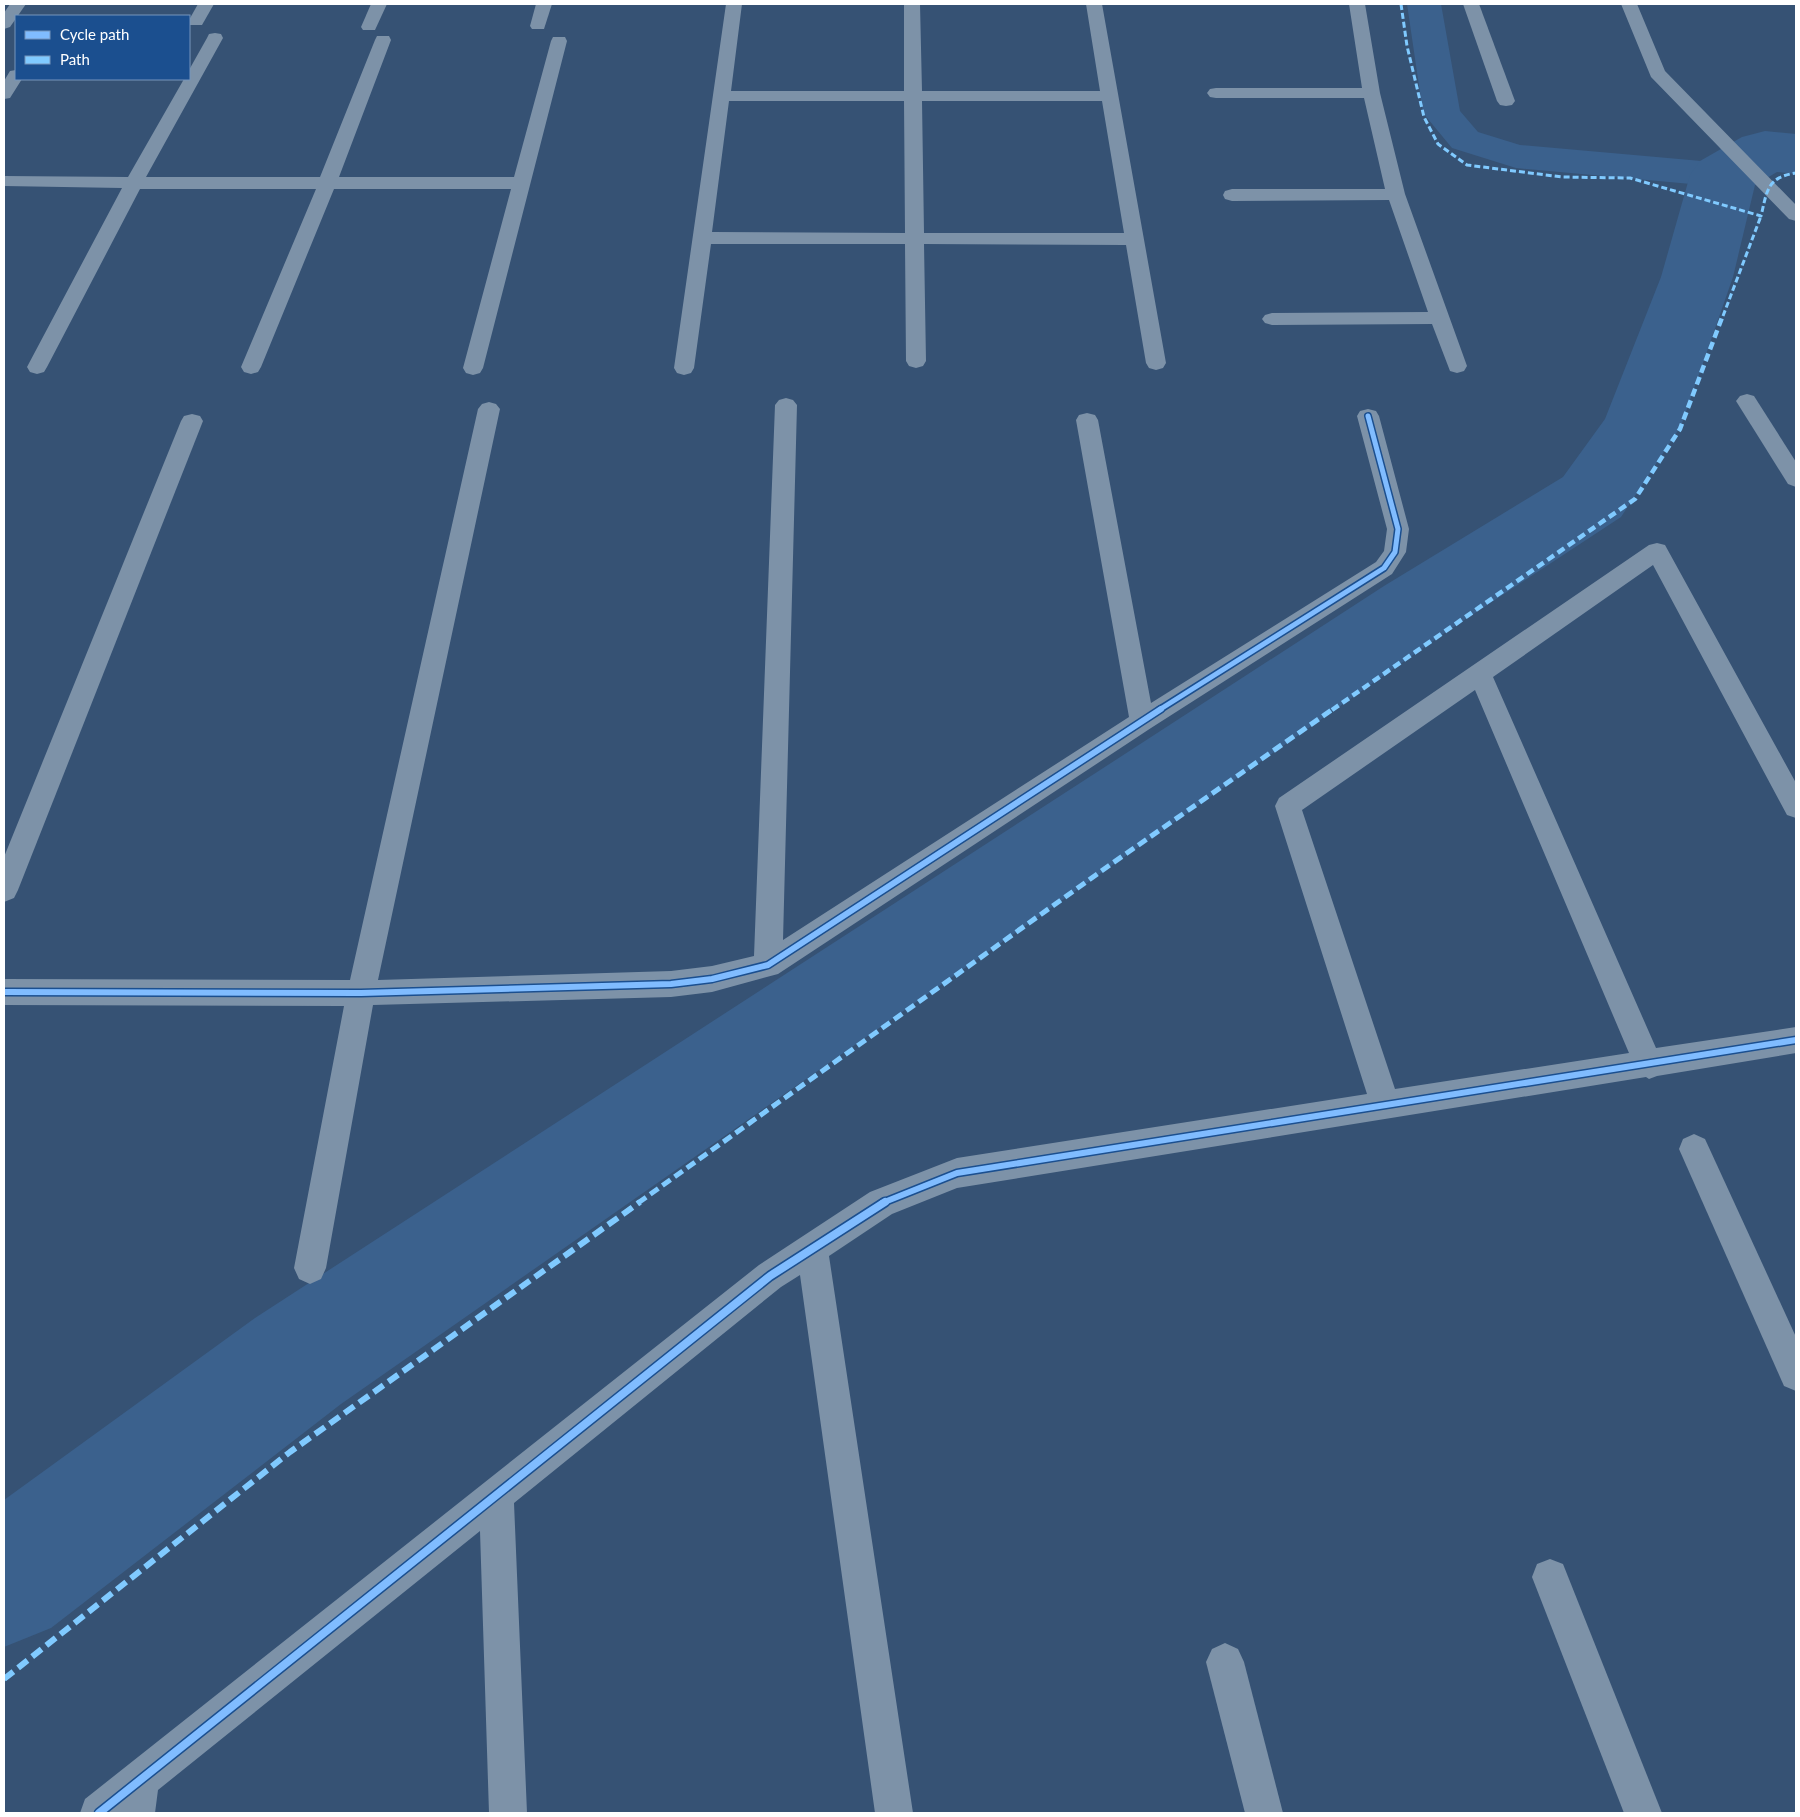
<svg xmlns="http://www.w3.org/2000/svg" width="1800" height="1817" font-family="Lato,sans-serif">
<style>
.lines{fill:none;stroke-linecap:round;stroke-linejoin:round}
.canal{fill:#3b618d;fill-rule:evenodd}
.river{fill:#3b618d;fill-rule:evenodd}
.minor{fill:#7d92a8;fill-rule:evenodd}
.quiet-far3{stroke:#80caff;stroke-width:3;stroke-dasharray:6 3;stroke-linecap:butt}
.quiet-far2{stroke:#80caff;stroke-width:4.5;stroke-dasharray:8 4.5;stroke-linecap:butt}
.quiet-far1{stroke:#80caff;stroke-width:5;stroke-dasharray:10 5;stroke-linecap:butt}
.quiet{stroke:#80caff;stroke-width:6;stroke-dasharray:12 6;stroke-linecap:butt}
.cycleway-far2-casing{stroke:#1b4f8f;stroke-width:8}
.cycleway-far1-casing{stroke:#1b4f8f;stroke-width:9}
.cycleway-casing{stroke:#1b4f8f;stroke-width:11}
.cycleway-far2{stroke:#80bcff;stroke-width:5}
.cycleway-far1{stroke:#80bcff;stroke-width:6}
.cycleway{stroke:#80bcff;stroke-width:8}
</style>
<rect width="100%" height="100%" fill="#365274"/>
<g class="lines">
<path class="canal" d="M 1407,4 L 1441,4 L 1460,111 L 1478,132 L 1520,145 L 1724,163 L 1738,167 L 1743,175 L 1738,183 L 1724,187 L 1516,168 L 1452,148 L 1423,113 Z"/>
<path class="river" d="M 1765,131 L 1796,134 L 1796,174 L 1777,172 L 1755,185 L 1733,277 L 1681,426 L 1621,517 L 1446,632 L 341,1404 L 51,1628 L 4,1647 L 4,1500 L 255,1318 L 1384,586 L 1563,477 L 1605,419 L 1661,277 L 1690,175 L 1700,161 L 1742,137 Z"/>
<g class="minor">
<path d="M 10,4 L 26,4 L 10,27 L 4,29 L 4,13 Z"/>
<path d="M 198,4 L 214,4 L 202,25 L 190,25 L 189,20 Z"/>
<path d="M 371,4 L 387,4 L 375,30 L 363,30 L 361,27 Z"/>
<path d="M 536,4 L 552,4 L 544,29 L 532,29 L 530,26 Z"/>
<path d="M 726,4 L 742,4 L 731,91 L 904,91 L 904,4 L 920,4 L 922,91 L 1100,91 L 1086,4 L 1102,4 L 1166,363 L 1163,368 L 1156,370 L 1149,368 L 1146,363 L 1126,245 L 924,244 L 926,361 L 923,366 L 916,368 L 909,366 L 906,361 L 905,244 L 711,244 L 694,368 L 691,373 L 684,375 L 677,373 L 674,368 ZM 729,101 L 904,101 L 905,233 L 712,232 ZM 922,101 L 1102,101 L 1124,233 L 924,233 Z"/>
<path d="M 1349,4 L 1365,4 L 1380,93 L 1405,194 L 1467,366 L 1464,371 L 1457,373 L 1450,371 L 1432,324 L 1272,325 L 1265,323 L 1262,319 L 1265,315 L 1272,313 L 1428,312 L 1389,200 L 1232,201 L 1225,199 L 1223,195 L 1225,191 L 1232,189 L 1385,189 L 1364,98 L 1216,98 L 1210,97 L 1207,93 L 1210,89 L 1216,88 L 1362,88 Z"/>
<path d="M 1463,4 L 1479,4 L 1515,101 L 1512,105 L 1506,106 L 1500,105 L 1497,101 Z"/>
<path d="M 1621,4 L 1637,4 L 1665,71 L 1796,205 L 1796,221 L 1789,219 L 1651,77 Z"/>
<path d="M 215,33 L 221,34 L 223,38 L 146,177 L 320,177 L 375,40 L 377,36 L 389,36 L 391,40 L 339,177 L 514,177 L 551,41 L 553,37 L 565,37 L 567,41 L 483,368 L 480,373 L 473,375 L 466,373 L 463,368 L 511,189 L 334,189 L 261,367 L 258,372 L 251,374 L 244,372 L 241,367 L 316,189 L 140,189 L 47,367 L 44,372 L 37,374 L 30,372 L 27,367 L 122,188 L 4,186 L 4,176 L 128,177 L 184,79 L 189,79 L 189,70 L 207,38 L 209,34 Z"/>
<path d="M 16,70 L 16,79 L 22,79 L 10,98 L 4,99 L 4,81 L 10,71 Z"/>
<path d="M 1747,394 L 1754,396 L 1796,462 L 1796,487 L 1788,484 L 1736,401 L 1740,396 Z"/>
<path d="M 786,398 L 793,400 L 797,405 L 783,940 L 1129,717 L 1076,420 L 1079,415 L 1087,413 L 1095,415 L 1098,420 L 1151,703 L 1376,562 L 1384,551 L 1387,529 L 1357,416 L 1360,411 L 1368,409 L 1376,411 L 1379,416 L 1409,529 L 1406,552 L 1392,574 L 1151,728 L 778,974 L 712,992 L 671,997 L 373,1005 L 326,1268 L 321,1279 L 310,1284 L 299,1279 L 294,1268 L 344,1006 L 4,1005 L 4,979 L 350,980 L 478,409 L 482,404 L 489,402 L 496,404 L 500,409 L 378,980 L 671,971 L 712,966 L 754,956 L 775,405 L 779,400 Z"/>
<path d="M 192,414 L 200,416 L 203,421 L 18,890 L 14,898 L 4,902 L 4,857 L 181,421 L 184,416 Z"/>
<path d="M 1657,543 L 1665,545 L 1796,783 L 1796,818 L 1787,815 L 1653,565 L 1493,677 L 1656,1048 L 1796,1027 L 1796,1053 L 1657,1076 L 1649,1079 L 1646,1077 L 957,1188 L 892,1214 L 829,1256 L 913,1813 L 875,1813 L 800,1275 L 781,1287 L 514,1503 L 527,1813 L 489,1813 L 480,1531 L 158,1790 L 155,1813 L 80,1813 L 85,1799 L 759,1265 L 870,1192 L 957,1158 L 1367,1094 L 1275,806 L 1279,798 L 1649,545 ZM 1475,690 L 1629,1053 L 1395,1089 L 1302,810 Z"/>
<path d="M 1694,1134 L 1705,1139 L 1796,1337 L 1796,1391 L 1784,1386 L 1679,1149 L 1683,1139 Z"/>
<path d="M 1550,1559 L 1563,1564 L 1662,1813 L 1624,1813 L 1532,1577 L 1537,1564 Z"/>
<path d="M 1225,1643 L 1238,1649 L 1244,1662 L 1283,1813 L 1245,1813 L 1206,1662 L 1212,1649 Z"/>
</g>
<g class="quiet-far3">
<path d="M 1401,4 L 1407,46 L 1424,117 L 1438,144 L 1467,165 L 1562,177 L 1630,178 L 1761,216 C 1767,191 1767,177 1796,173"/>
<path d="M 1723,316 L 1761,216"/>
</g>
<path class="quiet-far2" d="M 1332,710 L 1635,499 L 1680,429 L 1723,315"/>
<path class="quiet-far1" d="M 638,1203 L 1107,867 L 1333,709"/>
<path class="quiet" d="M 4,1679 L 290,1452 L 640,1202"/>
<defs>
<path id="cycleway-far2" d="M 1159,710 L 1384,568 L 1395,552 L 1398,529 L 1368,416"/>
<g id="cycleway-far1">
<path d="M 4,992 L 361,993 L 671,984 L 712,979 L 768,965 L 1161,709"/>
<path d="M 882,1203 L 957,1173 L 1796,1040"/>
</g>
<path id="cycleway" d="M 99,1813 L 770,1276 L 885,1202"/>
</defs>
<use href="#cycleway-far2" class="cycleway-far2-casing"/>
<use href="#cycleway-far1" class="cycleway-far1-casing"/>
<use href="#cycleway" class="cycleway-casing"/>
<use href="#cycleway-far2" class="cycleway-far2"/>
<use href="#cycleway-far1" class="cycleway-far1"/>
<use href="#cycleway" class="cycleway"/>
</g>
<rect width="1800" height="1817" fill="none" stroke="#ffffff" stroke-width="10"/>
<rect x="15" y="15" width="175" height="65" fill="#1b4f8f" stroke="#7695bc"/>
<rect x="25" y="31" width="25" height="8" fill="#80bcff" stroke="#7695bc"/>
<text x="60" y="40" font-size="15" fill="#ffffff">Cycle path</text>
<rect x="25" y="56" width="25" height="8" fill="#80caff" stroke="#7695bc"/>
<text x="60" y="65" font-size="15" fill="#ffffff">Path</text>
</svg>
